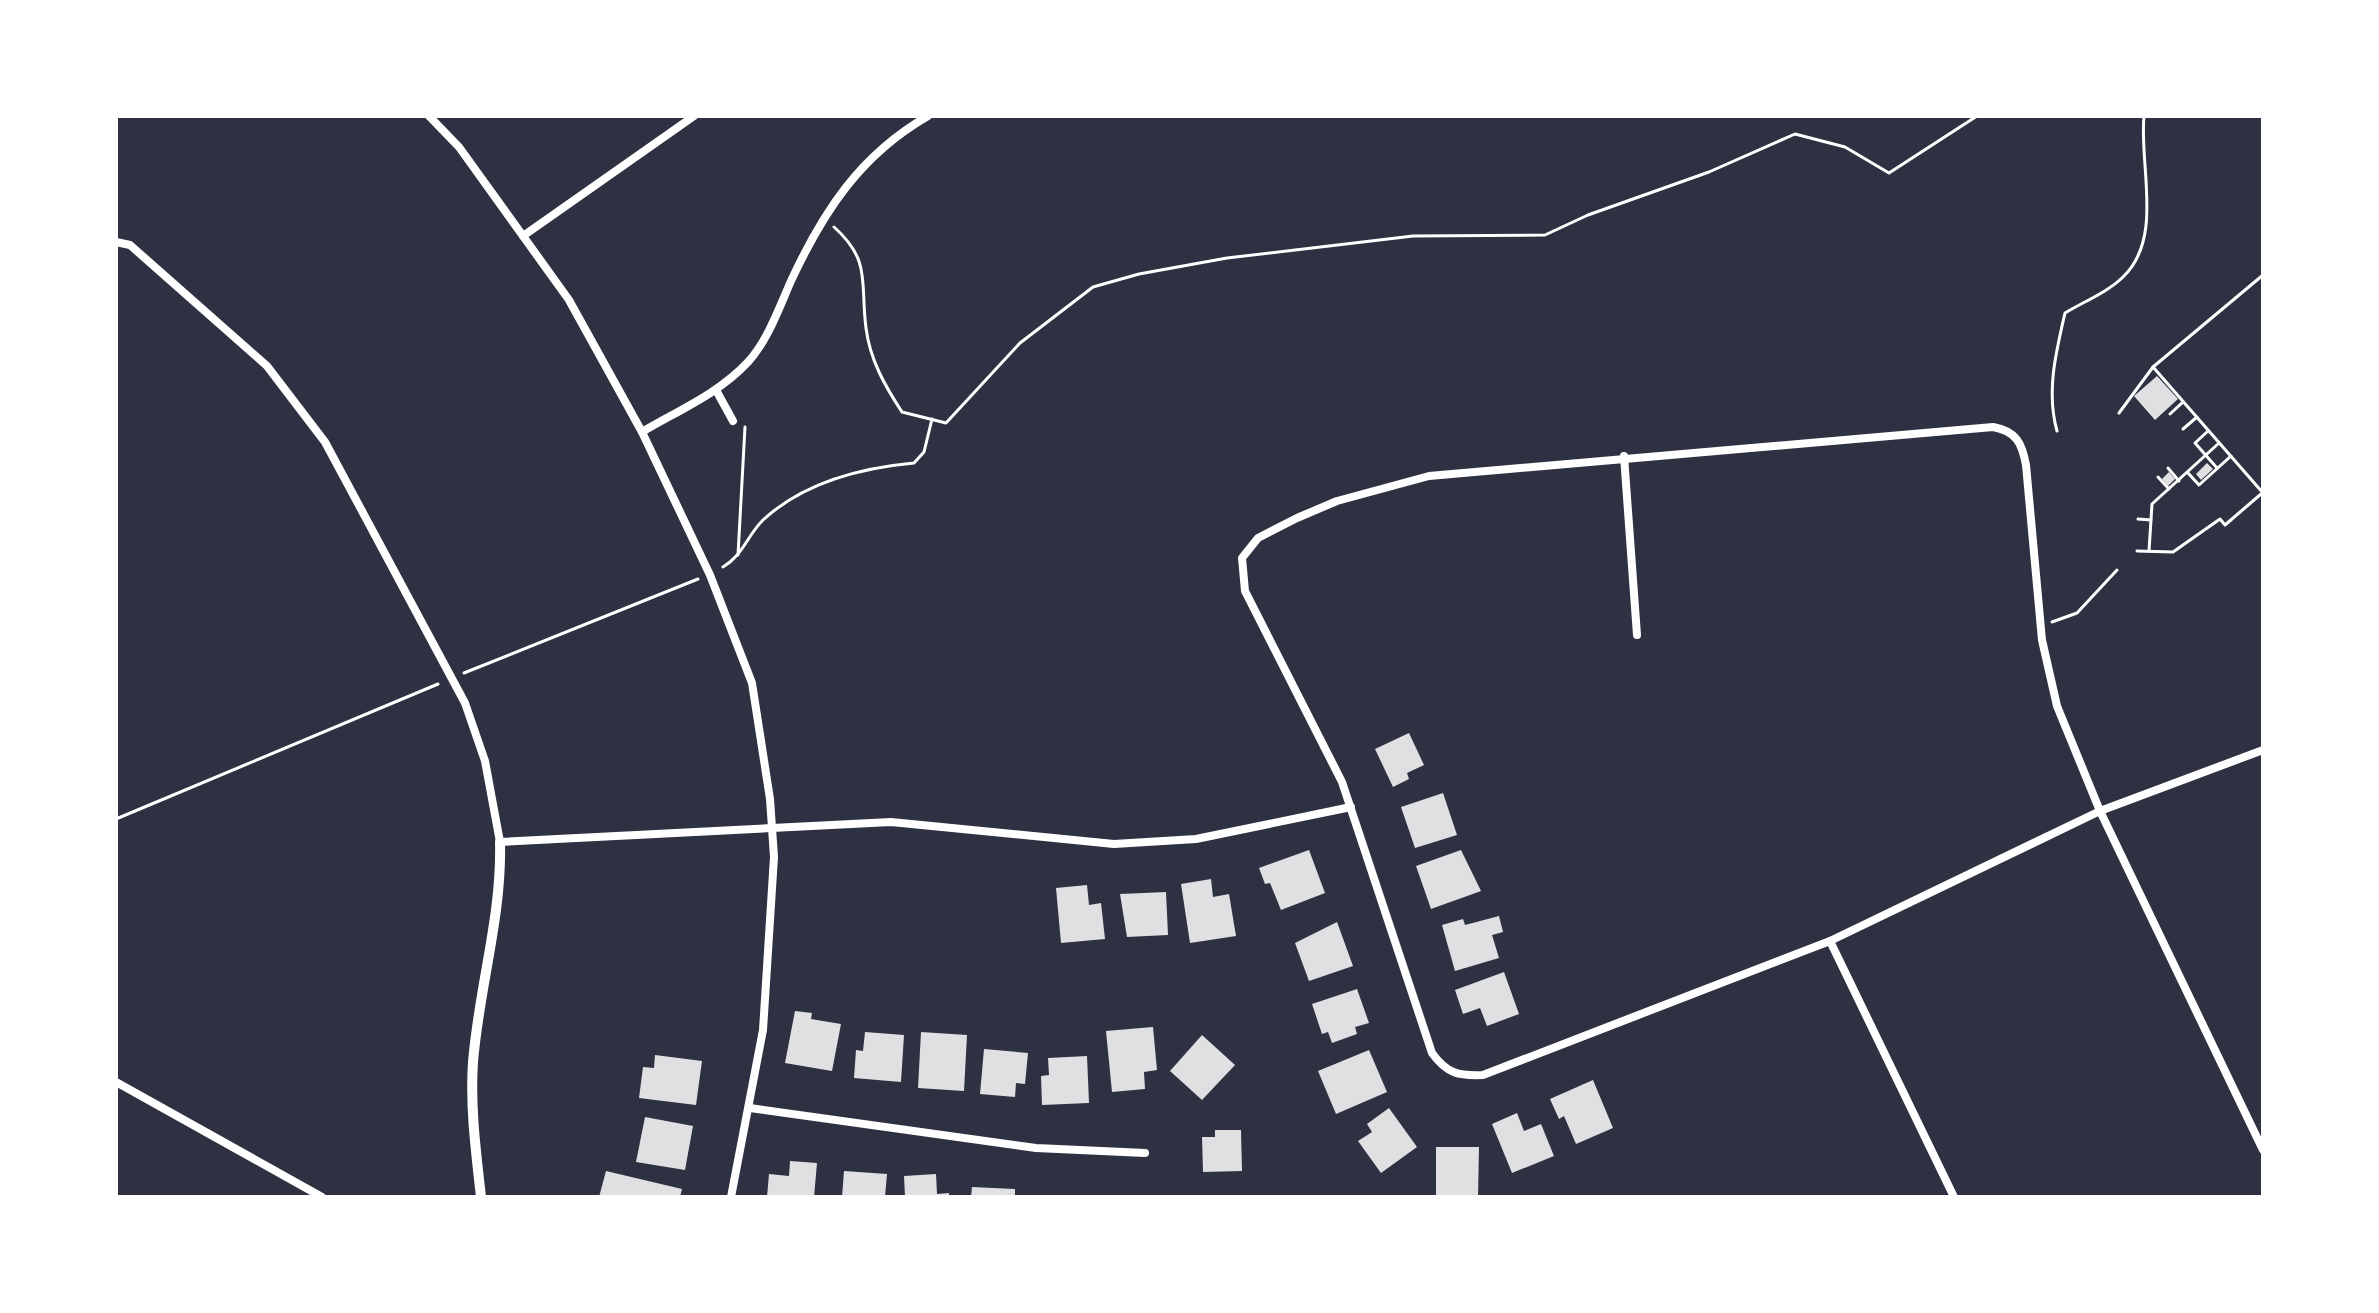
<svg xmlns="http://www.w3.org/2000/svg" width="2379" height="1313" font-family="'DejaVu Sans',sans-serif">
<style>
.building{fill:#e0e0e3}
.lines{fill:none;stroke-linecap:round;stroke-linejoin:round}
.path{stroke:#fff;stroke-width:3}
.minor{stroke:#fff;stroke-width:8}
.tertiary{stroke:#fff;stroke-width:10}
</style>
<rect width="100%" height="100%" fill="#2d3142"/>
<g class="building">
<path d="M 2157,376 L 2178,399 L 2155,420 L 2134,396 Z"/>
<path d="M 2207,463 L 2213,469 L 2201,480 L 2196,474 Z"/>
<path d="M 2169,472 L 2175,479 L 2168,486 L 2162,479 Z"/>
<path d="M 1409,733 L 1424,765 L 1407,773 L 1409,779 L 1393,787 L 1375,749 Z"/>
<path d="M 1443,793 L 1457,835 L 1415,848 L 1401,807 Z"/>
<path d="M 1309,850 L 1325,893 L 1281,910 L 1270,883 L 1265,884 L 1259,868 Z"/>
<path d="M 1461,850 L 1481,891 L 1431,909 L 1416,866 Z"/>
<path d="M 1211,879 L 1213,897 L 1229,894 L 1236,936 L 1190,943 L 1181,884 Z"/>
<path d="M 1087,885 L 1089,905 L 1101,903 L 1105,939 L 1061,943 L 1056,888 Z"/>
<path d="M 1166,892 L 1168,935 L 1127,937 L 1120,894 Z"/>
<path d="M 1499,916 L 1503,932 L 1492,935 L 1499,958 L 1455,971 L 1442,925 L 1463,919 L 1465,925 Z"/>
<path d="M 1337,922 L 1353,966 L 1309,981 L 1295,943 Z"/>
<path d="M 1504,972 L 1519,1014 L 1487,1026 L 1480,1008 L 1463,1014 L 1455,990 Z"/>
<path d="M 1357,989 L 1369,1023 L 1355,1027 L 1357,1034 L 1332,1043 L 1328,1032 L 1322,1034 L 1312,1004 Z"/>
<path d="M 795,1011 L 812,1013 L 811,1019 L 841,1024 L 832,1071 L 785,1063 Z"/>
<path d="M 1153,1027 L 1157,1070 L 1144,1072 L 1145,1089 L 1112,1092 L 1106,1031 Z"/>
<path d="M 865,1032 L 904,1035 L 901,1082 L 854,1078 L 856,1050 L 863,1051 Z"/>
<path d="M 921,1032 L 967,1035 L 964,1091 L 918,1088 Z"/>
<path d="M 1202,1035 L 1235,1065 L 1202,1100 L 1170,1071 Z"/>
<path d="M 984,1049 L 1028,1053 L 1025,1084 L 1016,1083 L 1015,1097 L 980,1094 Z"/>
<path d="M 1369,1050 L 1387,1092 L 1336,1114 L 1318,1071 Z"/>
<path d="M 655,1055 L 702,1061 L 696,1105 L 639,1098 L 643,1067 L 654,1068 Z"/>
<path d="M 1087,1056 L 1089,1103 L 1042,1105 L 1041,1076 L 1049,1075 L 1048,1058 Z"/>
<path d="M 1593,1080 L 1613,1128 L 1576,1144 L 1564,1116 L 1559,1119 L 1550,1099 Z"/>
<path d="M 1389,1108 L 1417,1147 L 1381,1173 L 1358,1141 L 1372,1132 L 1367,1124 Z"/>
<path d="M 1517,1113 L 1524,1131 L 1541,1124 L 1554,1156 L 1512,1173 L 1492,1124 Z"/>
<path d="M 645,1117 L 693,1126 L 685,1170 L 636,1162 Z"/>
<path d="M 1215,1130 L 1241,1130 L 1242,1171 L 1203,1172 L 1202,1137 L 1215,1137 Z"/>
<path d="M 1436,1147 L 1479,1147 L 1478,1197 L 1436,1197 Z"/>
<path d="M 790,1161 L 817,1163 L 814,1197 L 767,1197 L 769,1174 L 789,1176 Z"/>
<path d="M 606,1171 L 682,1189 L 680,1197 L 599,1197 Z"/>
<path d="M 844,1171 L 887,1174 L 885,1197 L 842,1197 Z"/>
<path d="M 936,1174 L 937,1194 L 949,1193 L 949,1197 L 905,1197 L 904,1176 Z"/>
<path d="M 972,1187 L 1015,1189 L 1015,1197 L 971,1197 Z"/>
</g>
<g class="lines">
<g class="path">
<path d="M 834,227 C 872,261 860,283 866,328 C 870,360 885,386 902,412 L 946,423 L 1020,343 L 1093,287 L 1139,274 L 1227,258 L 1413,236 L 1545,235 L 1588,215 L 1709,172 L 1795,134 L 1845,147 L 1889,173 L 1977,116"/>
<path d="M 2153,367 L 2263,493"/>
<path d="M 2119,413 L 2153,367 L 2263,275"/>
<path d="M 2170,414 L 2183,402"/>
<path d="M 2183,429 L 2197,417"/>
<path d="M 2057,431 C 2046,392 2056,352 2065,313 C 2083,302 2108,292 2123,277 C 2164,238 2139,166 2144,116"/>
<path d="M 2208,431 L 2195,443 L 2217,468"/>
<path d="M 2168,468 L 2179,481"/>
<path d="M 2188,473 L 2199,485 L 2231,456"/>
<path d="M 2158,477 L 2169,489"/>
<path d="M 2138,519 L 2151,520"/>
<path d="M 2137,551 L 2173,552 L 2220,519 L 2225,525 L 2261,494"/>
<path d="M 2149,551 L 2152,504 L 2219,443"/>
<path d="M 738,555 L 745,427"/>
<path d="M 723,567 C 743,555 747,536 763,520 C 804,482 860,468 914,463 L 924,452 L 932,419"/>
<path d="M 2052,622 L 2077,613 L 2117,570"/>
<path d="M 464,673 L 698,579"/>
<path d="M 116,819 L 438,684"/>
</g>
<g class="minor">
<path d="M 429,116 L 459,147 L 569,300 L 642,432 L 710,575 L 752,683 L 770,799 L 774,857 L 763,1030 L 731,1197"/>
<path d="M 523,236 L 694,116"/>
<path d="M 116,242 L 130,245 L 267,366 L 325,442 L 465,703 L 485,761 L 500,842 L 891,822 L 1114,844 L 1196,839 L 1351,807"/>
<path d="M 716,390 L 733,421"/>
<path d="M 642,432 C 679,410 718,394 748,362 C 768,340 779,308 791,281 C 823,212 860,155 928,116"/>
<path d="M 1624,456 L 1637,635"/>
<path d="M 2263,750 L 2100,811 L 1830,941 L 1483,1075 C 1459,1076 1447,1074 1432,1053 L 1342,782 L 1245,591 L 1242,558 L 1258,538 L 1297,518 L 1337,501 L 1429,476 L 1993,427 C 2016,431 2022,443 2026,465 L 2042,640 L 2057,706 L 2100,811 L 2263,1150"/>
<path d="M 1830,941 L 1954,1197"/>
<path d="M 116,1082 L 322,1197"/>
<path d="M 750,1108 L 1036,1148 L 1145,1153"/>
</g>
<path class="tertiary" d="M 481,1197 C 476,1152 470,1107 473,1062 C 479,987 502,917 500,842"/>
</g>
<rect width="2379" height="1313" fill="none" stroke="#ffffff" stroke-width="236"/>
</svg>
